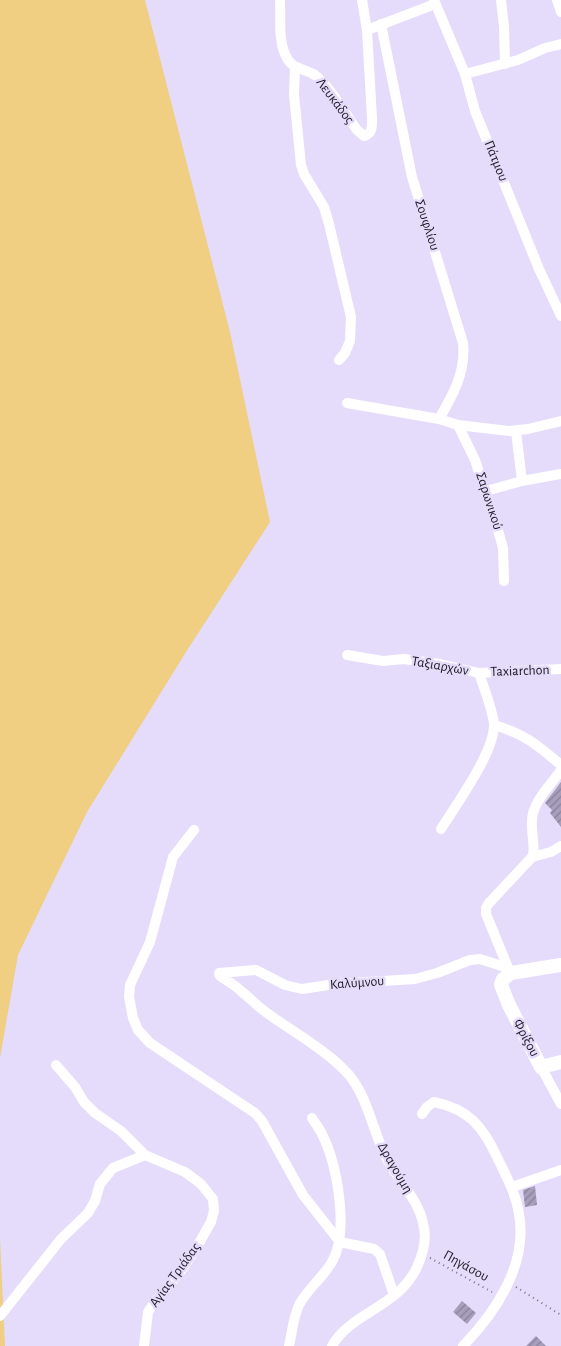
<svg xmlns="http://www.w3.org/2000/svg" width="561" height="1346" font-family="'Alegreya Sans',sans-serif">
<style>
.green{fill:#f0ce82}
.building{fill:url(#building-hatch)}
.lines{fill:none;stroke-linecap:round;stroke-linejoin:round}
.path{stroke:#777285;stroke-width:2;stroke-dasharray:1 4;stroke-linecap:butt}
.street{stroke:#fff;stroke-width:10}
.secondary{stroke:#fff;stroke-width:14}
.labels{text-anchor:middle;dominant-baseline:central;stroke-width:5;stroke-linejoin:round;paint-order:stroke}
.street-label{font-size:14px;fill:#1d1a24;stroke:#e4dcfa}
</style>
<defs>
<pattern id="building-hatch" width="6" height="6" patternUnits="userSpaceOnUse" patternTransform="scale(1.25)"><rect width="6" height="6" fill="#a79fbc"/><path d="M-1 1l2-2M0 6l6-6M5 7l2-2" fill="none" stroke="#878199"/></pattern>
</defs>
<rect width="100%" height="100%" fill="#e4dcfa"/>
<g class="green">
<path d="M 0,0 L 145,0 L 230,332 L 270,522 L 186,652 L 87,812 L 18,955 L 0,1058 Z"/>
<path d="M 0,1238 L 5,1346 L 0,1346 Z"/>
</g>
<g class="building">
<path d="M 561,782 L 561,827 L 550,813 L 552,810 L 545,803 Z"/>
<path d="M 535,1186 L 537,1205 L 525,1207 L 523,1190 Z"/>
<path d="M 462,1301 L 476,1313 L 467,1324 L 453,1312 Z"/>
<path d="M 536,1336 L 546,1346 L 526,1346 Z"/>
</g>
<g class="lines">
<g class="path">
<path d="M 430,1258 L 492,1292"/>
<path d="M 516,1287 L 561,1315"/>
</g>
<g class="street">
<path d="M 280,0 C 281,17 278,38 285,54 C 292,71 303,67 315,75 C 329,85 346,115 357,130 L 364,136 C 373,134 372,125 372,118 L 367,30 L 362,0"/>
<path d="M 434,0 L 465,74 L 475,111 L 539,269 L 561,316"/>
<path d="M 501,0 L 504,27 L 505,64"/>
<path d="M 557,0 L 561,12"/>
<path d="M 381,24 L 412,177 L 463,343 C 466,372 453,395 439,419"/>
<path d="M 367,30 L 435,4"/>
<path d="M 295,67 L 294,95 L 301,165 L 304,174 L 324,207 L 329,224 L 351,317 L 350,341 L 345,353 L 339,360"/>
<path d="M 465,74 L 518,60 L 545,48 L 561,44"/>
<path d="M 347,403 L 439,419 L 458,425 L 509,431 L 528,429 L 561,421"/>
<path d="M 458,425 L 475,460 L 498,530 L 503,548 L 504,581"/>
<path d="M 516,431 L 522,481"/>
<path d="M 486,491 L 522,481 L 561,474"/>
<path d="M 347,655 L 383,661 L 404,659 L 440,664 L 479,673 L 561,669"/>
<path d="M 494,725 C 525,734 537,745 561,765"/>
<path d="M 441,829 C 456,805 494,753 494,725 C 494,714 483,685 479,673"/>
<path d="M 194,830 L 173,857 L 150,942 L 130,985 L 129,997 L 133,1018 L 138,1030 L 150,1043 L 255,1113 L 262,1121 L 303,1195 L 340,1242 L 374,1249 L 380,1254 L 394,1295"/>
<path d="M 532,857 L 551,852 L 561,846"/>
<path d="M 509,970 L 486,914 L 486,908 L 489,903 L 533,856 C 535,844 531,832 532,821 C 532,802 551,785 561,770"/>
<path d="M 56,1065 L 75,1087 L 84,1102 L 95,1113 L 121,1131 L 145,1155 L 185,1172 L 201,1184 L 213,1199 L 214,1211 L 211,1222 L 195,1250 L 181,1271 L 157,1299 L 148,1312 L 144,1346"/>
<path d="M 541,1067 L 561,1104"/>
<path d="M 422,1114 L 427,1107 L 434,1102 C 469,1109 483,1127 497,1157 C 506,1176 516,1193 519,1214 C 528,1264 496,1312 463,1346"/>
<path d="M 512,1187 L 561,1170"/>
<path d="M 0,1316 L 61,1239 L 88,1213 L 95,1201 L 100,1184 L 113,1168 L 145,1155"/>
<path d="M 289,1346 C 292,1333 293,1318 299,1305 C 308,1288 324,1277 333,1260 C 349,1229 337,1164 322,1134 C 319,1128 315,1123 312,1118"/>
<path d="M 332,1346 C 350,1313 399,1307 417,1267 C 423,1254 427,1237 423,1223 C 418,1199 399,1182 388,1161 C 373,1134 369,1099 349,1075 C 328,1051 293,1032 267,1013 C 258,1007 250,998 241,991 C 235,985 227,981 220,976 L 219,973 L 256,970 L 285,985 L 302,989 L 335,984 L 415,979 L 437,973 L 470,960 L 480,959 L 508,968"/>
</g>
<path class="secondary" d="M 561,965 L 511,973 L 503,979 L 501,985 L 509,1005 L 541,1067 L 561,1062"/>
</g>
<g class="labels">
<g class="street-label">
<text transform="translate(335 101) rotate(53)">Λευκάδος</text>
<text transform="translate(496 161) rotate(68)">Πάτμου</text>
<text transform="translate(427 225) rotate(72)">Σουφλίου</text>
<text transform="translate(489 501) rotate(72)">Σαρωνικού</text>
<text transform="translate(440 666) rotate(10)">Ταξιαρχών</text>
<text transform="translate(520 671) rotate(-2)">Taxiarchon</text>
<text transform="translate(357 983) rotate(-4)">Καλύμνου</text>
<text transform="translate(526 1038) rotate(62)">Φρίξου</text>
<text transform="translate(395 1168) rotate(60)">Δραγούμη</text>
<text transform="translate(466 1266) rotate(29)">Πηγάσου</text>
<text transform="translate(175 1275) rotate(-54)">Αγίας Τριάδας</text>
</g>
</g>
</svg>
